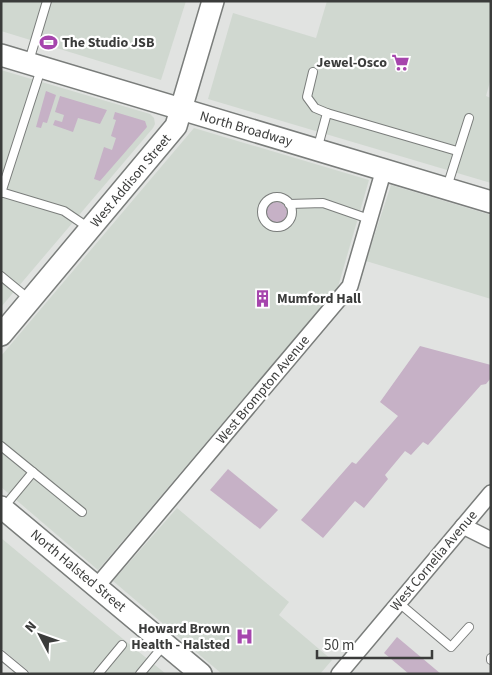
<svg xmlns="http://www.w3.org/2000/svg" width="492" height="675" font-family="'Source Sans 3',sans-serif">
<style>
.built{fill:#d0d8d0}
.green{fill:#c6b1c6}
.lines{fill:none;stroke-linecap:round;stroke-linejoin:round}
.lane-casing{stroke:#7a7d7b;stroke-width:10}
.street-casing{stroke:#7a7d7b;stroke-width:18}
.secondary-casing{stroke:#7a7d7b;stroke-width:24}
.lane{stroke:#fff;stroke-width:8}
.street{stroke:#fff;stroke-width:15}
.secondary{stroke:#fff;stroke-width:21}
.labels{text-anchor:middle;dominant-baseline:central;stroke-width:4.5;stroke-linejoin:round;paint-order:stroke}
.poi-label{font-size:14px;font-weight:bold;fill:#3b3c3b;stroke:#fff;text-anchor:start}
.street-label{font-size:14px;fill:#3b3c3b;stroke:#fff}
</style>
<rect width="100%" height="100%" fill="#e1e3e1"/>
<g class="built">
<path d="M 1,1 L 186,1 L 161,80 L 1,31 Z"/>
<path d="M 327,1 L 491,1 L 491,78 L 486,96 L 491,98 L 491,183 L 208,99 L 233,13 L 316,38 Z"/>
<path d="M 1,70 L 150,114 L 154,118 L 155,124 L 153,128 L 1,307 Z"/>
<path d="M 194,128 L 369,180 L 338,287 L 98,570 L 1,487 L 1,356 Z"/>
<path d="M 391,185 L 491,215 L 491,299 L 366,261 Z"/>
<path d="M 177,508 L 289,602 L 279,615 L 332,660 L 320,674 L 222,674 L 113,581 Z"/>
<path d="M 1,538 L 112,630 L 166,674 L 32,674 L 1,648 Z"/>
</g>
<g class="green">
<path d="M 46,91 L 56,95 L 47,123 L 43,122 L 41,128 L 36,127 Z"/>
<path d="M 60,96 L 107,110 L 100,124 L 78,118 L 73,132 L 53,125 L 55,120 L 62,122 L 64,115 L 55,112 Z"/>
<path d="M 115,112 L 145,121 L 147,127 L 100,181 L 94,179 L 104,147 L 112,150 L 116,138 L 111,136 L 116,120 L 113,119 Z"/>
<circle cx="276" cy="213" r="11"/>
<path d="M 420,346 L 491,365 L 491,378 L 486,384 L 481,385 L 428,445 L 423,442 L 411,455 L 405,451 L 385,475 L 388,479 L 364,508 L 355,501 L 323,538 L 301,520 L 352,462 L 356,464 L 398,416 L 380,402 Z"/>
<path d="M 228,469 L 278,510 L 260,529 L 210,490 Z"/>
<path d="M 397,637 L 441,674 L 409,674 L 384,653 Z"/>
</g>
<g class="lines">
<defs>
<g id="lane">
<path d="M 29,61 L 47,1"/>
<path d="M 313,72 L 307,97 L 315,108 L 327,113"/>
<path d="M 317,150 L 327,113 L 457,151"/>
<path d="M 447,187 L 469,118"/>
<path d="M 1,192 L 64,211 L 89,228"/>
<path d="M 1,193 L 41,69"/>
<circle cx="277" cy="212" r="15"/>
<path d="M 289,204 L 323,203 L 369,219"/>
<path d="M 1,276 L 29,299"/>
<path d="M 1,446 L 82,512"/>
<path d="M 4,507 L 33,472"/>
<path d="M 399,603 L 451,647 L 469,627"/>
<path d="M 1,655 L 24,674"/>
<path d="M 491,658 L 491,660"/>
<path d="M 98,674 L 122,645"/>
<path d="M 140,674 L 164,645"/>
</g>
<g id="street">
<path d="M 463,526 L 491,540"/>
<path d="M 97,586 L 350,286 L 384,169"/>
<path d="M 339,674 L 491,493"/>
</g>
<g id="secondary">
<path d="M 1,55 L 491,202"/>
<path d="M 1,335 L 176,126 L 213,1"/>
<path d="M 1,507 L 201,674"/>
</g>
</defs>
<use href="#lane" class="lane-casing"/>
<use href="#street" class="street-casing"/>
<use href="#secondary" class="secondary-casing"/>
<use href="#lane" class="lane"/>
<use href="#street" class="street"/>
<use href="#secondary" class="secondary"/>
</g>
<defs>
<symbol id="stadium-bare" viewBox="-9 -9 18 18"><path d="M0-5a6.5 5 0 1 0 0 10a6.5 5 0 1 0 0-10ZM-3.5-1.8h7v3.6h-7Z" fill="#a645ad" stroke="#fff" stroke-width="2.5" paint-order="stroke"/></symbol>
<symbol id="supermarket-bare" viewBox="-9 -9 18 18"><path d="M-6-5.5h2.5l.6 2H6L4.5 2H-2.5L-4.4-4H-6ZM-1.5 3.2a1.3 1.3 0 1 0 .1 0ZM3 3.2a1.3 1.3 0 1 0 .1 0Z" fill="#a645ad" stroke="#fff" stroke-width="2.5" paint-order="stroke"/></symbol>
<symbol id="building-bare" viewBox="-9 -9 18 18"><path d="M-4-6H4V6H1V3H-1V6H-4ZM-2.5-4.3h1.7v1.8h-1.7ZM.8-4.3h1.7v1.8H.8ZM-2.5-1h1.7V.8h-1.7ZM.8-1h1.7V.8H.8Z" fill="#a645ad" stroke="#fff" stroke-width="2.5" paint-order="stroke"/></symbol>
<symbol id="hospital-bare" viewBox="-9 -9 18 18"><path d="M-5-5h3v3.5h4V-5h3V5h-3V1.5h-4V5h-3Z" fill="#a645ad" stroke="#fff" stroke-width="2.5" paint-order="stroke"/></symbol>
</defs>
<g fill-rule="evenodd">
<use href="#stadium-bare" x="36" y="30" width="25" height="25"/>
<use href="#supermarket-bare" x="388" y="50" width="25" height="25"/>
<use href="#building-bare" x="250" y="286" width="25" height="25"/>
<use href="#hospital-bare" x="232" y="624" width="25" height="25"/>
</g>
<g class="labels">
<g class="poi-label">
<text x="62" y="43">The Studio JSB</text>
<text x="387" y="63" text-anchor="end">Jewel-Osco</text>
<text x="277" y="299">Mumford Hall</text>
<text x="230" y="629" text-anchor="end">Howard Brown<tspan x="230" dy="16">Health - Halsted</tspan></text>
</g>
<g class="street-label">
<text transform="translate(246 129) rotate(16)">North Broadway</text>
<text transform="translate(131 181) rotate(-50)">West Addison Street</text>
<text transform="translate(263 390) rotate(-50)">West Brompton Avenue</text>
<text transform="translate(434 561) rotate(-50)">West Cornelia Avenue</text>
<text transform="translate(78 571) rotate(40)">North Halsted Street</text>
</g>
</g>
<rect width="492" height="675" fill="none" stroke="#3b3c3b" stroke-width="5"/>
<g transform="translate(40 635) rotate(311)" stroke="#ffffff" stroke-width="4" paint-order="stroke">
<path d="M0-4L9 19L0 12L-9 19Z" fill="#3b3c3b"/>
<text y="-8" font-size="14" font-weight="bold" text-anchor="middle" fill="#3b3c3b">N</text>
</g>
<path d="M317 650v8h115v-8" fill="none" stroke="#3b3c3b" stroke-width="2.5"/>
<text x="324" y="650" font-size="15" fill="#3b3c3b" stroke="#ffffff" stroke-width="4" paint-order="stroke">50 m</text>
</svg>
